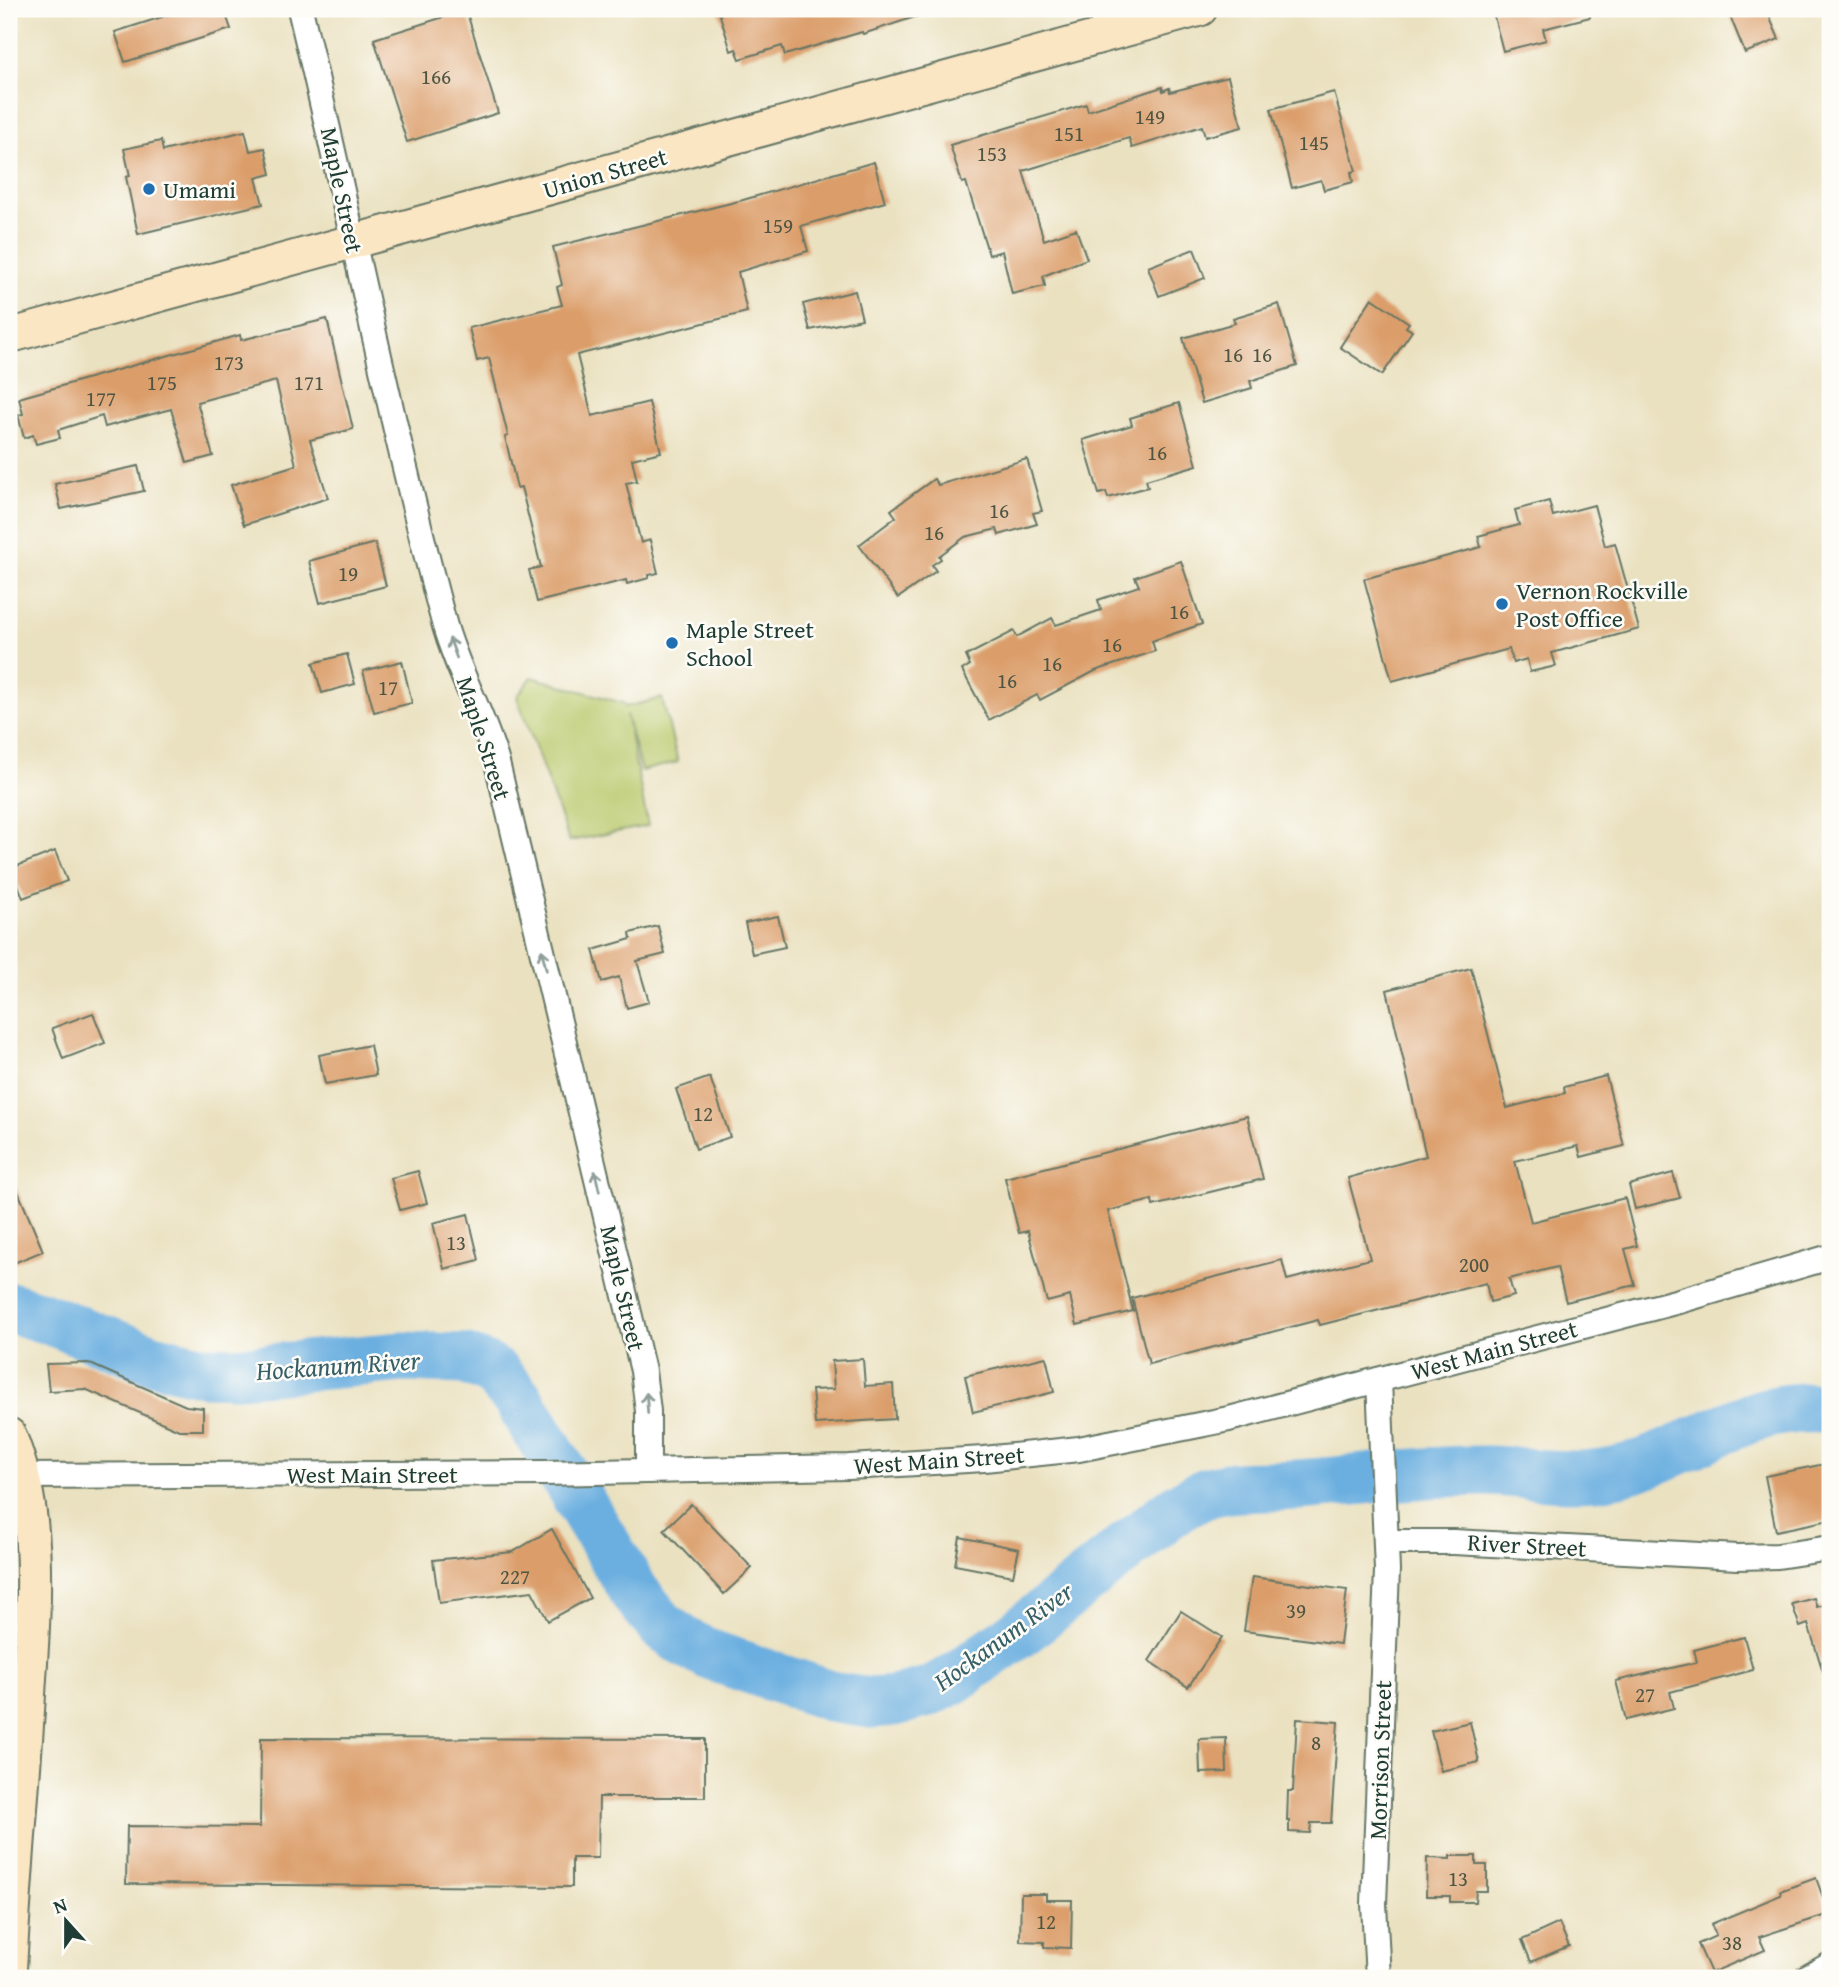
<svg xmlns="http://www.w3.org/2000/svg" width="1839" height="1987" font-family="'Gentium Book Plus',serif">
<style>
.green{fill:#b9c96c;stroke:#6c8350;stroke-width:2}
.lines{fill:none;stroke-linecap:round;stroke-linejoin:round}
.river{stroke:#6aafe0;stroke-width:51}
.building{fill:#db9e6a}
.street-casing{stroke:#667665;stroke-width:28}
.secondary-casing{stroke:#667665;stroke-width:37}
.street{stroke:#fff;stroke-width:24}
.secondary{stroke:#fbe6c4;stroke-width:33}
.oneway{stroke:#8f9e9a}
.poi-dot{fill:#1f6fb2;stroke:#fdfcf7;stroke-width:2.5}
.labels{text-anchor:middle;dominant-baseline:central;stroke-width:5;stroke-linejoin:round;paint-order:stroke}
.number-label{font-size:21px;fill:#4e5542}
.street-label{font-size:24px;fill:#1f3d34;stroke:#fdfcf7}
.poi-label{font-size:24px;fill:#1f3d34;stroke:#fdfcf7;text-anchor:start}
.water-label{font-size:26px;font-style:italic;fill:#365f68;stroke:#fdfcf7}
</style>
<rect width="100%" height="100%" fill="#fdfcf7"/>
<filter id="ink" filterUnits="userSpaceOnUse"><feTurbulence type="fractalNoise" baseFrequency=".0143" numOctaves="2"/><feDisplacementMap in="SourceGraphic" scale="14" xChannelSelector="R" yChannelSelector="G"/><feConvolveMatrix kernelMatrix="1 2 1 2 8 2 1 2 1" color-interpolation-filters="sRGB"/></filter>
<filter id="wash" filterUnits="userSpaceOnUse"><feTurbulence type="fractalNoise" baseFrequency=".00686" numOctaves="4" result="noise"/><feDisplacementMap in="SourceGraphic" scale="28" xChannelSelector="R" yChannelSelector="G"/><feGaussianBlur stdDeviation="1.57" result="paint"/><feColorMatrix in="noise" values="0 0 0 0 0 0 0 0 0 0 0 0 0 0 0 0 0 1.4 0 .05"/><feComposite in="paint" operator="in"/></filter>
<g filter="url(#wash)">
<rect width="100%" height="100%" fill="#eae1c0"/>
<path class="green" d="M 532,677 L 623,703 L 625,707 L 662,698 L 678,762 L 641,771 L 626,714 L 648,826 L 569,841 L 517,697 Z"/>
<g class="lines">
<path class="river" d="M 9,1307 L 45,1318 L 153,1359 L 203,1371 L 237,1372 L 403,1357 L 464,1359 L 487,1368 L 497,1375 L 518,1399 L 635,1593 L 663,1627 L 686,1643 L 713,1656 L 836,1698 L 871,1703 L 894,1701 L 928,1692 L 952,1680 L 1023,1630 L 1166,1516 C 1181,1506 1196,1496 1213,1491 C 1240,1484 1270,1487 1297,1485 C 1361,1481 1424,1470 1488,1471 C 1530,1472 1572,1481 1614,1472 C 1692,1456 1746,1398 1830,1409"/>
</g>
<g id="blocks">
<g class="building">
<path d="M 187,9 L 224,9 L 231,29 L 125,62 L 115,32 Z"/>
<path d="M 718,9 L 927,9 L 927,13 L 863,34 L 862,32 L 785,55 L 782,46 L 740,59 L 736,49 L 731,51 Z"/>
<path d="M 1492,9 L 1589,9 L 1590,17 L 1543,29 L 1546,40 L 1503,51 Z"/>
<path d="M 1748,9 L 1766,9 L 1779,39 L 1745,53 L 1730,16 Z"/>
<path d="M 466,10 L 498,113 L 407,142 L 374,39 Z"/>
<path d="M 1228,77 L 1242,127 L 1205,137 L 1202,126 L 1132,148 L 1129,138 L 1023,171 L 1044,240 L 1076,229 L 1087,259 L 1043,276 L 1045,286 L 1012,294 L 1002,251 L 989,255 L 966,182 L 962,183 L 950,145 L 1086,104 L 1088,111 L 1162,87 L 1163,91 L 1169,88 L 1170,92 Z"/>
<path d="M 1334,92 L 1356,171 L 1351,172 L 1353,182 L 1324,190 L 1321,180 L 1292,188 L 1271,109 Z"/>
<path d="M 245,131 L 250,151 L 265,148 L 271,174 L 256,178 L 263,204 L 138,234 L 126,177 L 130,176 L 124,149 L 161,141 L 163,151 Z"/>
<path d="M 874,162 L 885,202 L 801,226 L 808,251 L 738,272 L 747,312 L 577,355 L 592,416 L 649,402 L 661,452 L 632,459 L 637,481 L 626,483 L 641,543 L 650,540 L 658,573 L 649,575 L 649,578 L 627,584 L 626,580 L 537,602 L 529,570 L 541,567 L 521,487 L 517,488 L 505,437 L 508,436 L 489,358 L 477,361 L 469,328 L 562,305 L 557,287 L 562,285 L 553,247 L 743,200 Z"/>
<path d="M 1194,249 L 1205,278 L 1159,296 L 1148,267 Z"/>
<path d="M 855,291 L 862,319 L 810,330 L 803,304 Z"/>
<path d="M 1372,298 L 1409,323 L 1406,327 L 1412,331 L 1382,375 L 1340,347 Z"/>
<path d="M 1279,304 L 1297,366 L 1250,381 L 1252,388 L 1202,403 L 1183,338 L 1235,323 L 1233,318 Z"/>
<path d="M 327,319 L 353,429 L 310,440 L 328,498 L 244,525 L 231,485 L 296,465 L 276,381 L 197,402 L 213,456 L 187,463 L 171,409 L 105,427 L 102,416 L 58,430 L 60,438 L 36,444 L 33,435 L 24,438 L 18,415 L 23,414 L 19,398 L 240,335 L 241,340 Z"/>
<path d="M 1179,403 L 1197,465 L 1146,480 L 1148,487 L 1108,498 L 1106,492 L 1099,494 L 1083,440 L 1132,425 L 1130,418 Z"/>
<path d="M 1027,459 L 1042,511 L 1033,513 L 1037,524 L 999,535 L 997,529 L 965,537 L 939,556 L 941,559 L 932,565 L 936,571 L 898,598 L 859,545 L 896,517 L 891,510 L 934,479 L 938,485 Z"/>
<path d="M 138,466 L 144,491 L 61,509 L 55,484 Z"/>
<path d="M 1549,501 L 1553,516 L 1594,505 L 1605,546 L 1615,543 L 1639,629 L 1552,653 L 1556,666 L 1530,672 L 1527,659 L 1513,663 L 1509,649 L 1392,681 L 1364,579 L 1481,547 L 1478,536 L 1519,525 L 1515,510 Z"/>
<path d="M 375,543 L 386,586 L 320,603 L 309,561 Z"/>
<path d="M 1181,561 L 1202,624 L 1152,641 L 1155,651 L 1095,671 L 1040,700 L 1037,695 L 989,720 L 962,670 L 970,665 L 966,656 L 1014,631 L 1017,637 L 1052,618 L 1056,625 L 1101,610 L 1098,600 L 1139,586 L 1135,577 Z"/>
<path d="M 347,654 L 355,684 L 322,693 L 313,663 Z"/>
<path d="M 402,661 L 412,703 L 374,712 L 363,671 Z"/>
<path d="M 55,851 L 67,881 L 23,898 L 12,868 Z"/>
<path d="M 778,916 L 785,947 L 752,954 L 745,923 Z"/>
<path d="M 658,926 L 665,954 L 637,961 L 649,1002 L 627,1008 L 619,977 L 602,982 L 593,950 L 631,939 L 630,933 Z"/>
<path d="M 1471,968 L 1507,1108 L 1565,1093 L 1564,1087 L 1606,1076 L 1624,1146 L 1581,1157 L 1578,1146 L 1515,1161 L 1531,1222 L 1625,1198 L 1637,1246 L 1625,1249 L 1635,1285 L 1566,1302 L 1557,1267 L 1509,1279 L 1514,1296 L 1490,1302 L 1486,1283 L 1320,1325 L 1318,1320 L 1149,1364 L 1132,1298 L 1282,1260 L 1287,1280 L 1370,1259 L 1348,1178 L 1426,1156 L 1387,990 Z"/>
<path d="M 93,1013 L 105,1043 L 63,1059 L 52,1028 Z"/>
<path d="M 370,1045 L 376,1075 L 325,1084 L 319,1055 Z"/>
<path d="M 710,1077 L 730,1137 L 696,1149 L 676,1089 Z"/>
<path d="M 1247,1116 L 1263,1179 L 1153,1206 L 1152,1200 L 1108,1211 L 1133,1311 L 1077,1325 L 1070,1296 L 1047,1302 L 1028,1231 L 1019,1233 L 1005,1178 Z"/>
<path d="M 9,1170 L 43,1251 L 9,1265 Z"/>
<path d="M 418,1171 L 427,1203 L 400,1210 L 391,1178 Z"/>
<path d="M 1673,1173 L 1680,1198 L 1635,1209 L 1629,1185 Z"/>
<path d="M 468,1214 L 479,1260 L 444,1269 L 433,1223 Z"/>
<path d="M 1046,1357 L 1054,1392 L 973,1412 L 965,1376 Z"/>
<path d="M 863,1359 L 865,1386 L 893,1384 L 895,1419 L 815,1424 L 812,1390 L 834,1389 L 832,1361 Z"/>
<path d="M 88,1363 L 186,1406 L 203,1408 L 203,1430 L 179,1430 L 85,1389 L 49,1391 L 46,1364 Z"/>
<path d="M 1830,1463 L 1830,1520 L 1776,1531 L 1765,1476 Z"/>
<path d="M 691,1504 L 752,1568 L 724,1594 L 664,1530 Z"/>
<path d="M 552,1529 L 590,1598 L 548,1621 L 532,1591 L 439,1603 L 433,1560 L 513,1552 Z"/>
<path d="M 960,1537 L 1019,1549 L 1013,1576 L 955,1565 Z"/>
<path d="M 1252,1577 L 1347,1590 L 1340,1644 L 1244,1631 Z"/>
<path d="M 1814,1598 L 1817,1607 L 1830,1603 L 1830,1677 L 1825,1678 L 1808,1624 L 1800,1627 L 1792,1604 Z"/>
<path d="M 1181,1611 L 1222,1637 L 1188,1687 L 1149,1661 Z"/>
<path d="M 1744,1637 L 1753,1670 L 1670,1692 L 1674,1708 L 1626,1720 L 1616,1681 L 1697,1662 L 1694,1650 Z"/>
<path d="M 1297,1719 L 1338,1722 L 1331,1823 L 1311,1823 L 1310,1833 L 1289,1832 L 1289,1821 L 1287,1821 L 1288,1791 L 1293,1791 Z"/>
<path d="M 1470,1722 L 1479,1762 L 1441,1771 L 1431,1731 Z"/>
<path d="M 261,1738 L 705,1739 L 705,1797 L 599,1797 L 598,1858 L 572,1858 L 572,1887 L 126,1884 L 127,1826 L 260,1827 Z"/>
<path d="M 1226,1738 L 1227,1772 L 1200,1773 L 1199,1739 Z"/>
<path d="M 1450,1856 L 1476,1856 L 1476,1865 L 1487,1865 L 1487,1891 L 1476,1891 L 1475,1902 L 1450,1902 L 1450,1896 L 1426,1896 L 1427,1858 L 1450,1859 Z"/>
<path d="M 1816,1878 L 1829,1914 L 1759,1937 L 1765,1950 L 1711,1973 L 1698,1944 L 1716,1936 L 1711,1924 L 1781,1895 L 1780,1891 Z"/>
<path d="M 1021,1894 L 1046,1894 L 1046,1900 L 1072,1900 L 1071,1948 L 1044,1947 L 1044,1942 L 1020,1941 Z"/>
<path d="M 1559,1923 L 1569,1946 L 1531,1962 L 1522,1940 Z"/>
</g>
</g>
</g>
<g filter="url(#ink)">
<use href="#blocks" fill-opacity="0" stroke="#667665" stroke-width="2"/>
<g class="lines">
<defs>
<g id="street">
<path d="M 300,9 C 349,212 389,417 443,619 C 456,669 483,713 497,763 L 643,1371 L 648,1411 L 648,1471"/>
<path d="M 1100,9 L 1108,34"/>
<path d="M 23,1476 L 544,1473 L 849,1467 L 984,1459 L 1079,1449 L 1229,1419 L 1679,1301 L 1830,1257"/>
<path d="M 1386,1542 L 1454,1542 L 1738,1557 L 1778,1556 L 1830,1548"/>
<path d="M 1378,1978 L 1374,1904 L 1387,1570 L 1379,1380"/>
<path d="M 1807,1978 L 1830,1965"/>
</g>
<g id="secondary">
<path d="M 9,336 L 1200,9"/>
<path d="M 9,1435 C 44,1518 33,1615 28,1703 C 22,1795 14,1886 9,1978"/>
</g>
</defs>
<use href="#street" class="street-casing"/>
<use href="#secondary" class="secondary-casing"/>
<use href="#street" class="street"/>
<use href="#secondary" class="secondary"/>
</g>
<defs><path id="oneway-shaft" d="M-6 0H5M1.5-3L5.5 0L1.5 3" fill="none" stroke-width="1.6" stroke-linecap="round" stroke-linejoin="round" transform="scale(1.75)"/></defs>
<g class="oneway">
<use href="#oneway-shaft" transform="translate(453 648) rotate(-110)"/>
<use href="#oneway-shaft" transform="translate(544 960) rotate(-103)"/>
<use href="#oneway-shaft" transform="translate(597 1181) rotate(-103)"/>
<use href="#oneway-shaft" transform="translate(647 1403) rotate(-94)"/>
</g>
</g>
<g class="poi-dot">
<circle cx="149" cy="189" r="7"/>
<circle cx="1502" cy="604" r="7"/>
<circle cx="672" cy="643" r="7"/>
</g>
<g class="labels">
<g class="number-label">
<text x="436" y="76">166</text>
<text x="1150" y="116">149</text>
<text x="1069" y="133">151</text>
<text x="1314" y="142">145</text>
<text x="992" y="153">153</text>
<text x="778" y="225">159</text>
<text x="1233" y="354">16</text>
<text x="1262" y="354">16</text>
<text x="229" y="362">173</text>
<text x="162" y="382">175</text>
<text x="309" y="382">171</text>
<text x="101" y="398">177</text>
<text x="1157" y="452">16</text>
<text x="999" y="510">16</text>
<text x="934" y="532">16</text>
<text x="348" y="573">19</text>
<text x="1179" y="611">16</text>
<text x="1112" y="644">16</text>
<text x="1052" y="663">16</text>
<text x="1007" y="680">16</text>
<text x="388" y="687">17</text>
<text x="703" y="1113">12</text>
<text x="456" y="1242">13</text>
<text x="1474" y="1264">200</text>
<text x="515" y="1576">227</text>
<text x="1296" y="1610">39</text>
<text x="1645" y="1694">27</text>
<text x="1316" y="1742">8</text>
<text x="1458" y="1878">13</text>
<text x="1046" y="1921">12</text>
<text x="1732" y="1942">38</text>
</g>
<g class="street-label">
<text transform="translate(605 173) rotate(-16)">Union Street</text>
<text transform="translate(342 190) rotate(78)">Maple Street</text>
<text transform="translate(484 738) rotate(72)">Maple Street</text>
<text transform="translate(623 1288) rotate(77)">Maple Street</text>
<text transform="translate(1494 1350) rotate(-15)">West Main Street</text>
<text transform="translate(939 1460) rotate(-4)">West Main Street</text>
<text x="372" y="1474">West Main Street</text>
<text transform="translate(1527 1545) rotate(3)">River Street</text>
<text transform="translate(1380 1760) rotate(-88)">Morrison Street</text>
</g>
<g class="poi-label">
<text x="163" y="189">Umami</text>
<text x="1516" y="590">Vernon Rockville<tspan x="1516" dy="28">Post Office</tspan></text>
<text x="686" y="629">Maple Street<tspan x="686" dy="28">School</tspan></text>
</g>
<g class="water-label">
<text transform="translate(338 1365) rotate(-4)">Hockanum River</text>
<text transform="translate(1003 1636) rotate(-36)">Hockanum River</text>
</g>
</g>
<rect width="1839" height="1987" fill="none" stroke="#fdfcf7" stroke-width="35"/>
<g transform="translate(66 1921) rotate(339)" stroke="#fdfcf7" stroke-width="5" paint-order="stroke">
<path d="M0-5L12 26L0 18L-12 26Z" fill="#1f3d34"/>
<text y="-10" font-size="19" font-weight="bold" text-anchor="middle" fill="#1f3d34">N</text>
</g>
</svg>
